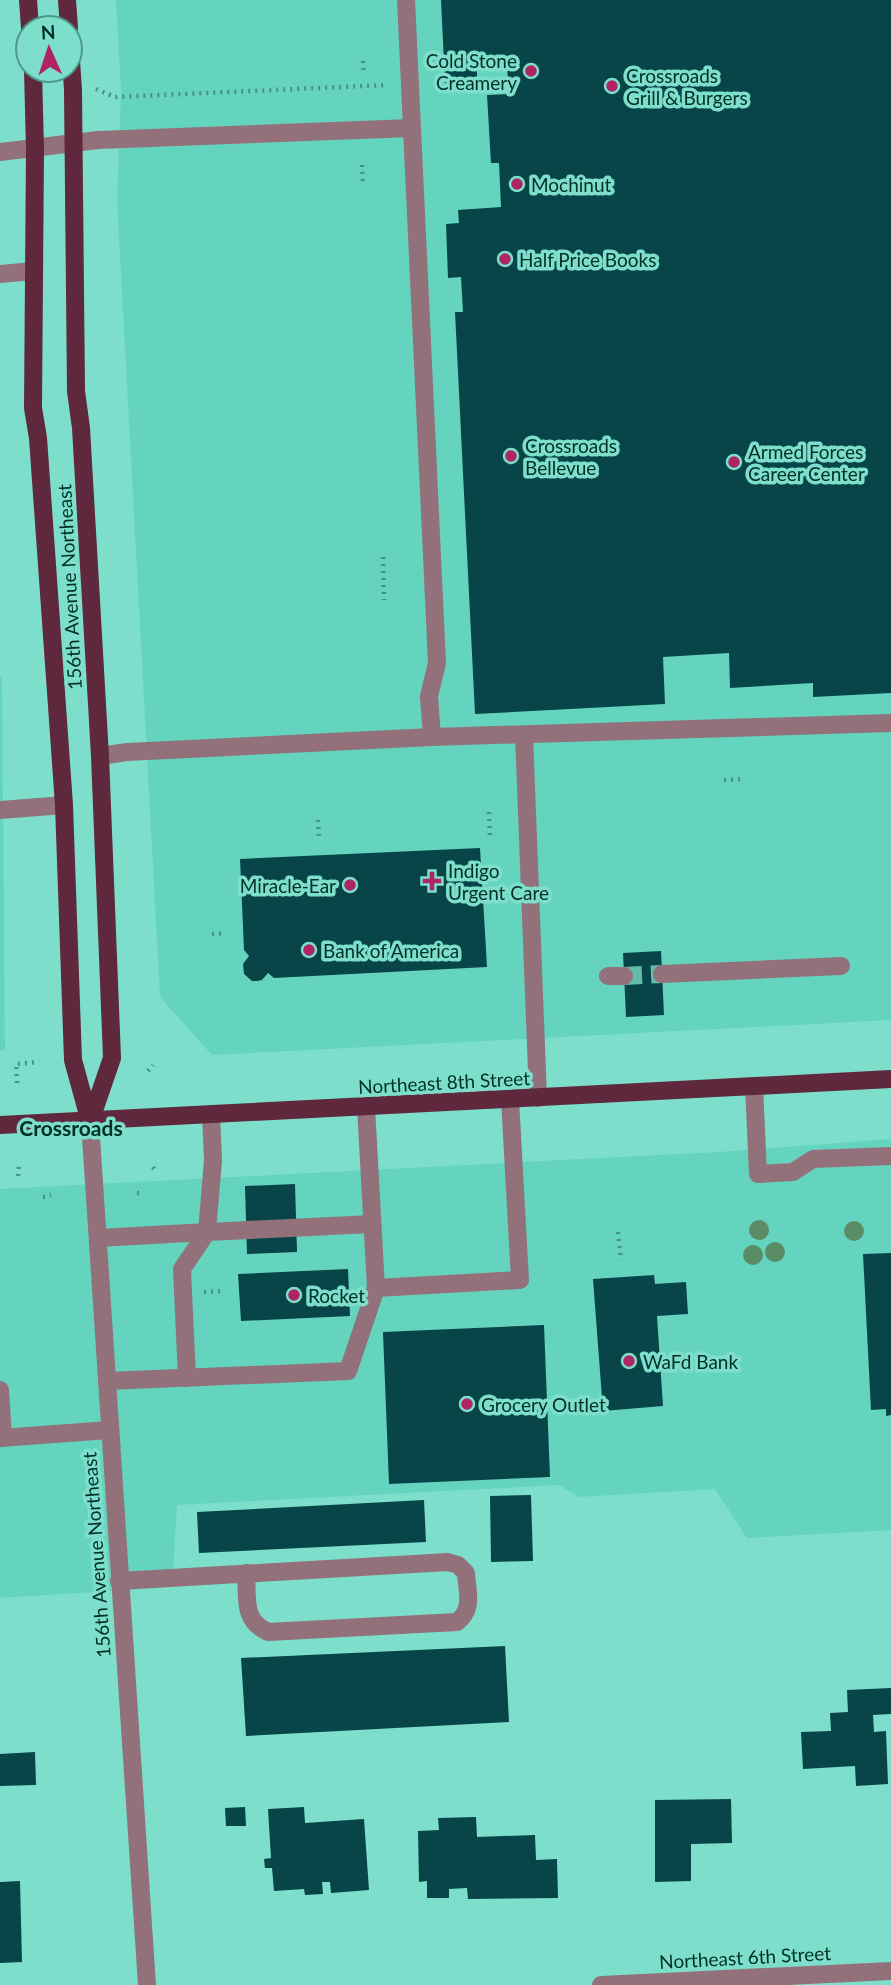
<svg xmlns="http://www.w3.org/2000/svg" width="891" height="1985" font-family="Lato,sans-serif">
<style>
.built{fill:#64d4bf}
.building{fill:#084548}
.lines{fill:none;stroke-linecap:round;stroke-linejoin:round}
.minor-tunnel{stroke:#64bcaa;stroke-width:18;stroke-dasharray:18 9;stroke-linecap:butt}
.path{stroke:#479284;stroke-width:4.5;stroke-dasharray:2 5;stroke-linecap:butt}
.minor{stroke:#93717b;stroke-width:18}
.major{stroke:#5f283c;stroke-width:18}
.tree{fill:#5a8c66}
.poi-dot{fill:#af2462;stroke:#7ddfcb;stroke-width:2.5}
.labels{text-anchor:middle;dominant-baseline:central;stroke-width:7;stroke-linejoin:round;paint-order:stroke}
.poi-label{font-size:19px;fill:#022f28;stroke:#7ddfcb;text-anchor:start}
.street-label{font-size:19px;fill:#022f28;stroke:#7ddfcb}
.neighbourhood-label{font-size:21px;font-weight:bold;fill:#022f28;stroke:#7ddfcb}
</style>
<rect width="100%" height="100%" fill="#7ddfcb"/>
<g class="built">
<path d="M 116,0 L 891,0 L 891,1020 L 212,1055 L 160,997 L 117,199 L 121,91 Z"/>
<path d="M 2,677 L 5,1050 L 0,1050 L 0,678 Z"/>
<path d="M 891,1139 L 891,1530 L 747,1538 L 715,1489 L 579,1497 L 559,1485 L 177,1505 L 172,1587 L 0,1598 L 0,1189 L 719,1152 Z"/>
</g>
<g class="building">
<path d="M 441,0 L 891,0 L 891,693 L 813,697 L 813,683 L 730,688 L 729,653 L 663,657 L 665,704 L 475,714 L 455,312 L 463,312 L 461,277 L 448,278 L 446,224 L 459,223 L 458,210 L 501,207 L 499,163 L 491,163 L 487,95 L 509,94 L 507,66 L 477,67 L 477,81 L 445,83 Z"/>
<path d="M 480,848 L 487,967 L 274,978 L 268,973 L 262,980 L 257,981 L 252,981 L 244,974 L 243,964 L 249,956 L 244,950 L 240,859 Z"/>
<path d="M 661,951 L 664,1015 L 626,1017 L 623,953 Z"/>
<path d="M 295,1184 L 297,1252 L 247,1254 L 245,1186 Z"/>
<path d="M 891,1253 L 891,1415 L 886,1416 L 886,1409 L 871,1410 L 863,1254 Z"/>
<path d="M 348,1269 L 350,1316 L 241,1321 L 238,1274 Z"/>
<path d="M 654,1275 L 655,1284 L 686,1282 L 688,1314 L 657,1316 L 663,1406 L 603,1411 L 593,1279 Z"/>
<path d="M 544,1325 L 550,1477 L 389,1484 L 383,1332 Z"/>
<path d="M 531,1495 L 533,1561 L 491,1562 L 490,1496 Z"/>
<path d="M 424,1500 L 426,1542 L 199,1553 L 197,1512 Z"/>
<path d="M 505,1646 L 509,1722 L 246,1736 L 241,1658 Z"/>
<path d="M 891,1688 L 891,1714 L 873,1715 L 874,1732 L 886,1731 L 888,1784 L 856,1786 L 855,1766 L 803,1769 L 801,1732 L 831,1731 L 830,1713 L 848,1712 L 847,1690 Z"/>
<path d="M 35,1752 L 36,1785 L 0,1786 L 0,1754 Z"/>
<path d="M 731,1799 L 732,1843 L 691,1844 L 691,1881 L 655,1882 L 655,1800 Z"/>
<path d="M 245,1807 L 246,1826 L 226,1826 L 225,1808 Z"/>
<path d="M 304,1807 L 305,1823 L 364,1819 L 369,1890 L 331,1893 L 330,1882 L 322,1882 L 323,1894 L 305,1895 L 304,1889 L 274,1891 L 272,1868 L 265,1868 L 264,1859 L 271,1858 L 268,1809 Z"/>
<path d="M 476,1817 L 477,1837 L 535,1835 L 536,1860 L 557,1859 L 558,1898 L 468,1899 L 467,1888 L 449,1889 L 449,1898 L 427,1898 L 427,1881 L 419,1882 L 418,1831 L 439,1830 L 438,1818 Z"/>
<path d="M 20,1881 L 22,1962 L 0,1963 L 0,1882 Z"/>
</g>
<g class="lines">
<path class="minor-tunnel" d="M 624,976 L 662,974"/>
<g class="path">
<path d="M 363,61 L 364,75"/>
<path d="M 96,89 L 115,97 L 386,85"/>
<path d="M 362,165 L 363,184"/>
<path d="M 383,557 L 384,600"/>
<path d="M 724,780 L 745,779"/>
<path d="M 489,812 L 490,838"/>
<path d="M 318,820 L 319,839"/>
<path d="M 212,934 L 226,933"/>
<path d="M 148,1071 L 153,1065"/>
<path d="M 17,1083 L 16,1064 L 39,1062"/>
<path d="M 153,1167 L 156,1171"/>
<path d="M 18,1176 L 19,1166"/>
<path d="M 137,1193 L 144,1194"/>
<path d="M 43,1197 L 51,1195"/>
<path d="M 618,1232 L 621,1260"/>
<path d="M 204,1292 L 224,1291"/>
</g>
<g class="minor">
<path d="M 406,0 L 437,663 L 429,696 L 432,737"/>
<path d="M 0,152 L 98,140 L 412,128"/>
<path d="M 0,274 L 33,271"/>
<path d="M 524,735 L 538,1098"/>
<path d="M 100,756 L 127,752 L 432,737 L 891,723"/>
<path d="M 0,810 L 64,805"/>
<path d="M 662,974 L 841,966"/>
<path d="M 608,976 L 624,976"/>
<path d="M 754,1086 L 758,1174 L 793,1172 L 813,1159 L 891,1156"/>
<path d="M 90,1122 L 147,1985"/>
<path d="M 98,1238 L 207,1232 L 213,1160 L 211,1115"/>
<path d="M 376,1288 L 520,1280 L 510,1099"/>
<path d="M 187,1378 L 182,1269 L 207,1232 L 372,1224"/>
<path d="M 107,1381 L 348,1371 L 376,1288 L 366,1107"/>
<path d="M 0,1390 L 3,1438"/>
<path d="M 0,1438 L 109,1430"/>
<path d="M 119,1581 C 228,1574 338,1568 448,1562 L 458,1565 L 466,1573 C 467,1592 474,1609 457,1622 L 268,1632 C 242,1620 248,1599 246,1573"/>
<path d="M 601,1985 L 891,1971"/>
</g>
<g class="major">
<path d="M 28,0 L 30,28"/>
<path d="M 67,0 L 69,28"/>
<path d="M 70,46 L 73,90 L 76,391 L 81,428 L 100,756 L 112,1058 L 90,1122"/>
<path d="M 33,70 L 35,149 L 33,408 L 38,438 L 64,805 L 73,1060 L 90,1122"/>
<path d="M 0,1125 L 891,1079"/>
</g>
</g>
<g class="tree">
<circle cx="759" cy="1230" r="10"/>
<circle cx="854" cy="1231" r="10"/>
<circle cx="775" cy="1252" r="10"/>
<circle cx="753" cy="1255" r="10"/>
</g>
<g class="poi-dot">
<circle cx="531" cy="71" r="7"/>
<circle cx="612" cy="86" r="7"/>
<circle cx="517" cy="184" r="7"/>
<circle cx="505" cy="259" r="7"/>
<circle cx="511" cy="456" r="7"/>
<circle cx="734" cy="462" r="7"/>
<path d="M428.5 870.5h7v7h7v7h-7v7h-7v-7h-7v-7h7z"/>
<circle cx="350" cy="885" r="7"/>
<circle cx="309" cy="950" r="7"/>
<circle cx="294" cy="1295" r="7"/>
<circle cx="629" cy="1361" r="7"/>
<circle cx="467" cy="1404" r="7"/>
</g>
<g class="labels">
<g class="poi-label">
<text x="517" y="60" text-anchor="end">Cold Stone<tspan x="517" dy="22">Creamery</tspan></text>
<text x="626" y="75">Crossroads<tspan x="626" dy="22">Grill &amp; Burgers</tspan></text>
<text x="531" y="184">Mochinut</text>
<text x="519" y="259">Half Price Books</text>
<text x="525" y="445">Crossroads<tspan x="525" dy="22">Bellevue</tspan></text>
<text x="748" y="451">Armed Forces<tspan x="748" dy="22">Career Center</tspan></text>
<text x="448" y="870">Indigo<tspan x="448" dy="22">Urgent Care</tspan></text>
<text x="336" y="885" text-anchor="end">Miracle-Ear</text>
<text x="323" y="950">Bank of America</text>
<text x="308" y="1295">Rocket</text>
<text x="643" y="1361">WaFd Bank</text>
<text x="481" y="1404">Grocery Outlet</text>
</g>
<g class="street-label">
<text transform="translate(69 587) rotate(-93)">156th Avenue Northeast</text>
<text transform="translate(444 1082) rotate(-3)">Northeast 8th Street</text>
<text transform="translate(96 1555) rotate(-94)">156th Avenue Northeast</text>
<text transform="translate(745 1957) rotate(-3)">Northeast 6th Street</text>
</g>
<g class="neighbourhood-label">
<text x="71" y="1127">Crossroads</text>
</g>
</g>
<g transform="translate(49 49) rotate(357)"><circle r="33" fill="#7ddfcb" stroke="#4c998a" stroke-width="2"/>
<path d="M0-5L12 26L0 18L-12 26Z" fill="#af2462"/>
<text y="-10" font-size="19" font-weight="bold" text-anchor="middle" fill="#022f28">N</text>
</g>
</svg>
